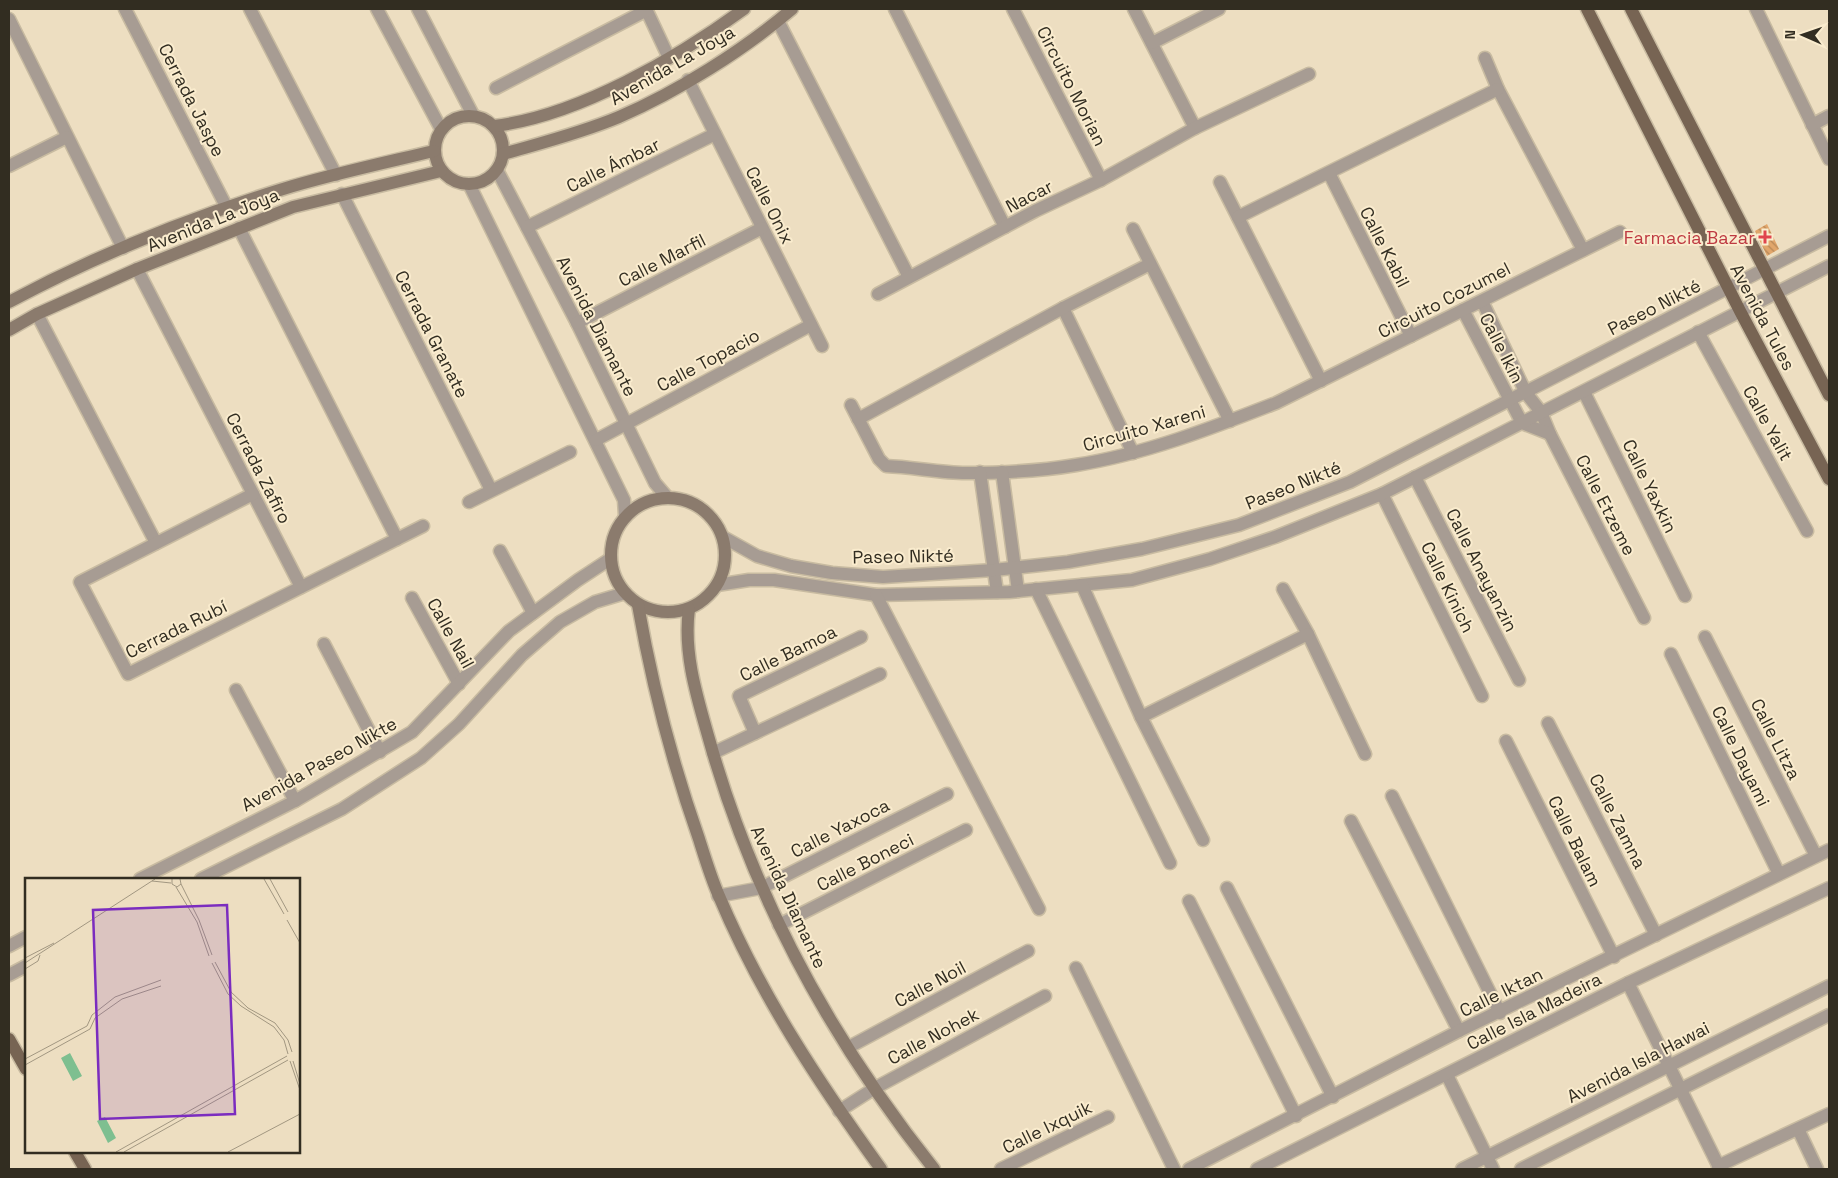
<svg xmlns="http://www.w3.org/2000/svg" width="1838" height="1178" font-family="'Space Grotesk',sans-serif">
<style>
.building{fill:url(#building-back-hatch)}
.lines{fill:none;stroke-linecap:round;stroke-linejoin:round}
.street-casing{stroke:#c8bba1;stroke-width:15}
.secondary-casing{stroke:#c8bba1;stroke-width:15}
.primary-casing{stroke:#c8bba1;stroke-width:15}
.street{stroke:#a79c93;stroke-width:12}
.secondary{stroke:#8b7b6d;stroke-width:12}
.primary{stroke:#776453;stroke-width:12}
.health-dot{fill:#e0444e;stroke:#faecce;stroke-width:2}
.labels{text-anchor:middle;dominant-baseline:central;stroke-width:4;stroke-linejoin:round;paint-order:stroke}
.street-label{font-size:18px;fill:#322d21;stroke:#faecce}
.health-label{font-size:18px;fill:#be3a42;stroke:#faecce;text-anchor:end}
.inset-road{fill:none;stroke:#a29781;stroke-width:1}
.view{fill:#7b2cbf;fill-opacity:0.15;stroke:#7b2cbf;stroke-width:2.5}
.inset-edge{fill:none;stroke:#322d21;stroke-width:2.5}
</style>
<defs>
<pattern id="building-back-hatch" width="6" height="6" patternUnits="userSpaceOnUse" patternTransform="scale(1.25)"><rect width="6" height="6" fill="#e1a66b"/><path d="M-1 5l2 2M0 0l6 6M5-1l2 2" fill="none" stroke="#b78858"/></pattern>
</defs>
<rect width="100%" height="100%" fill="#eddec1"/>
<path class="building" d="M 1767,224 L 1779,249 L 1767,256 L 1755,231 Z"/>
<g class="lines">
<defs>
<g id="street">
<path d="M 125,9 L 227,208"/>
<path d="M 250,9 L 336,175"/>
<path d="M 377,9 L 441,129"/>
<path d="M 418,9 L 473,115"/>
<path d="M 646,9 L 669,58"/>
<path d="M 895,9 L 1005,227"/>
<path d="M 1013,9 L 1101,180"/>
<path d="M 1134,9 L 1195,128"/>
<path d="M 1756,9 L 1829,159"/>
<path d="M 9,19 L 123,248"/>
<path d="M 778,21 L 909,277"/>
<path d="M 1152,43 L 1219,9"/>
<path d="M 1485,58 L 1498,89 L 1583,250"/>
<path d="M 688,80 L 822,346"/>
<path d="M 496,88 L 647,10"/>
<path d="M 1812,125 L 1829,116"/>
<path d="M 9,166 L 67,137"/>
<path d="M 497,170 L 577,323 L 655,483 L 667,497"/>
<path d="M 1329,173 L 1411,336"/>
<path d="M 1220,182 L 1321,381"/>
<path d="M 469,184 L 624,500 L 625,515"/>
<path d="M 342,194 L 491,490"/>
<path d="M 1238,217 L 1498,89"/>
<path d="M 527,227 L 715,134"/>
<path d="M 239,228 L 397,539"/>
<path d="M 1133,229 L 1230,421"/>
<path d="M 137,269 L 301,587"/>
<path d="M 878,294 L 1035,211 L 1101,180 L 1195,128 L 1309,74"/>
<path d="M 1482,301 L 1526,393 L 1541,412 L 1550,434 L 1644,618"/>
<path d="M 1063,308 L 1133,453"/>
<path d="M 1463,310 L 1522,423 L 1550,434"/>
<path d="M 37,314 L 156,543"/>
<path d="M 577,323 L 762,228"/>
<path d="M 1698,332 L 1807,531"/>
<path d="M 1584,392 L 1685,596"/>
<path d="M 851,405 L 879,459 L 886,466 C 913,467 940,473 966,473 C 1002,473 1041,471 1076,465 C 1145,454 1212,428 1276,403 L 1620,232"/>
<path d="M 858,419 L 1063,308 L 1150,264"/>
<path d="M 596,440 L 811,325"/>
<path d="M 980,472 L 997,592"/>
<path d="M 1002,472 L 1018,591"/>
<path d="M 1415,477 L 1519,680"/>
<path d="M 253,494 L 80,582 L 128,674 L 423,526"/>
<path d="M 1382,494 L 1482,696"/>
<path d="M 469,502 L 570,452"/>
<path d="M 723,537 L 757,556 L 791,566 L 832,573 L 883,577 L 994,570 L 1068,562 L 1142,549 L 1239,525 L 1350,482 L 1829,236"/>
<path d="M 500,551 L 533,613"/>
<path d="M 717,585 L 749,580 L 774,580 L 876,595 L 1009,592 L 1132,580 L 1210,559 L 1275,537 L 1382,494 L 1829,266"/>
<path d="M 1082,585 L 1141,717 L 1203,840"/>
<path d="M 1036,589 L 1170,863"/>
<path d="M 1283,589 L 1308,634 L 1365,754"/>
<path d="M 876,595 L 1039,909"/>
<path d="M 412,598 L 459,684"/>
<path d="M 1705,637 L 1816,856"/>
<path d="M 324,644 L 380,752"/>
<path d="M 1671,654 L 1779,874"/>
<path d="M 236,690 L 295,801"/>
<path d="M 1141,717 L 1308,634"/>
<path d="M 1548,723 L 1656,935"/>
<path d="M 755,733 L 739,696 L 861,637"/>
<path d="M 1506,741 L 1614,957"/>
<path d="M 713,753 L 880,674"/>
<path d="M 1392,796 L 1500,1013"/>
<path d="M 1351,821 L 1459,1031"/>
<path d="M 140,879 L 295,801 L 412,732 L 509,631 L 578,580 L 610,559"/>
<path d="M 201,879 L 342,809 L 421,758 L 459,724 L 522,655 L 560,622 L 595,602 L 625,593"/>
<path d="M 1227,888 L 1333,1097"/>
<path d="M 718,896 L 761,888 L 947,794"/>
<path d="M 1189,901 L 1296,1116"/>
<path d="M 779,925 L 966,830"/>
<path d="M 9,946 L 26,937"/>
<path d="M 1076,968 L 1174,1169"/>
<path d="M 9,975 L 26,966"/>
<path d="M 1628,983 L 1720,1169"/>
<path d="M 849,1047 L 1028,951"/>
<path d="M 1447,1075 L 1493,1169"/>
<path d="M 839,1111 L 875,1088 L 1045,996"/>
<path d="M 1798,1129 L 1817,1169"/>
<path d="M 1718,1166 L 1829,1114"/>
<path d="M 1001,1169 L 1108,1117"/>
<path d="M 1189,1169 L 1459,1031 L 1829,850"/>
<path d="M 1257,1169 L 1628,983 L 1829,888"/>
<path d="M 1462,1169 L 1829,986"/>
<path d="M 1521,1169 L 1829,1015"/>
</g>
<g id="secondary">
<circle cx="469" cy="150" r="34"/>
<path d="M 494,126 C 578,116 677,58 744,9"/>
<path d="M 503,154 C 541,143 581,133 619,117 C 677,92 744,50 792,9"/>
<path d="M 9,302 C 95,256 189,218 283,189 C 332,174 384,163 434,151"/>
<path d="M 9,330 L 37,314 L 137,269 L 293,207 L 441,171"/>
<circle cx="668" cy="555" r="57"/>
<path d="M 638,605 C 652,685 672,762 699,839 C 705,858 711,878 719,896 C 760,994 819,1083 881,1169"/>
<path d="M 689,609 C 683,653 697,697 709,739 C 753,896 832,1041 934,1169"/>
</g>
<g id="primary">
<path d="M 1587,9 L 1740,311 L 1829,479"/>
<path d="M 1631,9 L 1829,395"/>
<path d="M 9,1039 L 26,1069"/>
<path d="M 75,1152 L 85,1169"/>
</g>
</defs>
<use href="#street" class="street-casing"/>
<use href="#secondary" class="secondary-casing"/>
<use href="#primary" class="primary-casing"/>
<use href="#street" class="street"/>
<use href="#secondary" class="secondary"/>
<use href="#primary" class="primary"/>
</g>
<path class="health-dot" d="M1762.5 229.5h5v5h5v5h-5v5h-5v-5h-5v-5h5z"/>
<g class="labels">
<g class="street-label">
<text transform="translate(672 65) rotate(-30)">Avenida La Joya</text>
<text transform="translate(1072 86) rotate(63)">Circuito Morian</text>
<text transform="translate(192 100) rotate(63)">Cerrada Jaspe</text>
<text transform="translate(613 165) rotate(-26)">Calle Ámbar</text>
<text transform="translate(1029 196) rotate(-27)">Nacar</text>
<text transform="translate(770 205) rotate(63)">Calle Onix</text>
<text transform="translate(213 220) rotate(-22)">Avenida La Joya</text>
<text transform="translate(1385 247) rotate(63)">Calle Kabil</text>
<text transform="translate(662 260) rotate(-27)">Calle Marfil</text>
<text transform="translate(1444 300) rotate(-27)">Circuito Cozumel</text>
<text transform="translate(1654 307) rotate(-27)">Paseo Nikté</text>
<text transform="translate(1763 317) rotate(62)">Avenida Tules</text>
<text transform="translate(597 326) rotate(63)">Avenida Diamante</text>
<text transform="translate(432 334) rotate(63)">Cerrada Granate</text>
<text transform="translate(1502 348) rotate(63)">Calle Ikin</text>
<text transform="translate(708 360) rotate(-28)">Calle Topacio</text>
<text transform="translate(1768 423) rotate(61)">Calle Yalit</text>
<text transform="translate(1144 428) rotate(-16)">Circuito Xareni</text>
<text transform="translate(259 468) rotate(63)">Cerrada Zafiro</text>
<text transform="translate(1293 485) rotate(-22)">Paseo Nikté</text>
<text transform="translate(1650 486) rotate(64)">Calle Yaxkin</text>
<text transform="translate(1606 505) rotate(63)">Calle Etzeme</text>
<text transform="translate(903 556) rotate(-1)">Paseo Nikté</text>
<text transform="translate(1482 570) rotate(63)">Calle Anayanzin</text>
<text transform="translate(1448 587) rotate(64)">Calle Kinich</text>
<text transform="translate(176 629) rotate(-26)">Cerrada Rubí</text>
<text transform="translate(451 633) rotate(61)">Calle Nail</text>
<text transform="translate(788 653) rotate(-26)">Calle Bamoa</text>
<text transform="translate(1776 739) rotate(63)">Calle Litza</text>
<text transform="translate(1741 756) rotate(64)">Calle Dayami</text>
<text transform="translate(319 764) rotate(-29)">Avenida Paseo Nikte</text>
<text transform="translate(1618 821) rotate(63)">Calle Zamna</text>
<text transform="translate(840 828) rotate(-27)">Calle Yaxoca</text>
<text transform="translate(1575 841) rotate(64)">Calle Balam</text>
<text transform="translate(865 862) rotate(-27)">Calle Boneci</text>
<text transform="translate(789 897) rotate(65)">Avenida Diamante</text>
<text transform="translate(930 984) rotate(-28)">Calle Noil</text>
<text transform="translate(1501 992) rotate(-26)">Calle Iktan</text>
<text transform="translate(1534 1011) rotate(-27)">Calle Isla Madeira</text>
<text transform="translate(933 1036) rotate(-28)">Calle Nohek</text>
<text transform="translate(1638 1062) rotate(-27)">Avenida Isla Hawai</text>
<text transform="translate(1047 1127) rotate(-26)">Calle Ixquik</text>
</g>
<g class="health-label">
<text x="1755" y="237">Farmacia Bazar</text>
</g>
</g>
<g transform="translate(25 878)">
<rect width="275" height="275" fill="#eddec1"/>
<path d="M 45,175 L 57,198 L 48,203 L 36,180 ZM 80,239 L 91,260 L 83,265 L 72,243 Z" fill="#7ebf90"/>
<path class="inset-road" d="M 147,1 L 147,6 L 152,9 L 156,6 L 155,1M 239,1 L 259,36M 245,1 L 263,34M 127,3 L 146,5M 156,6 L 174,42 L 187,77M 151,9 L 172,44 L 184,78M 262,42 L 275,65M 0,80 L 29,65M 190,84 L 206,114 L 223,130 L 250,145 L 263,162 L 267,174M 0,85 L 130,1M 187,85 L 203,116 L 216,128 L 249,149 L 259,162 L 263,176M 0,91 L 13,83 L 15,77M 0,181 L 62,148 L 67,137 L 90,119 L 136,102M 265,183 L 275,212M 268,183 L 275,206M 0,187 L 65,151 L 70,140 L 97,121 L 136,108M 91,274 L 262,178M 99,274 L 263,182M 203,274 L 275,236"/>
<path class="view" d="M 202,27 L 210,236 L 75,241 L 68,32 Z"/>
<rect width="275" height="275" class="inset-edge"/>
</g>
<rect width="1838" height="1178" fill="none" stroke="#322d21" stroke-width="20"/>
<g transform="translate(1803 35) rotate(272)" stroke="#faecce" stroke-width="4" paint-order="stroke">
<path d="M0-4L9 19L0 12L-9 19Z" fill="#322d21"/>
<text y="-8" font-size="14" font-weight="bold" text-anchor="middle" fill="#322d21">N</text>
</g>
</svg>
